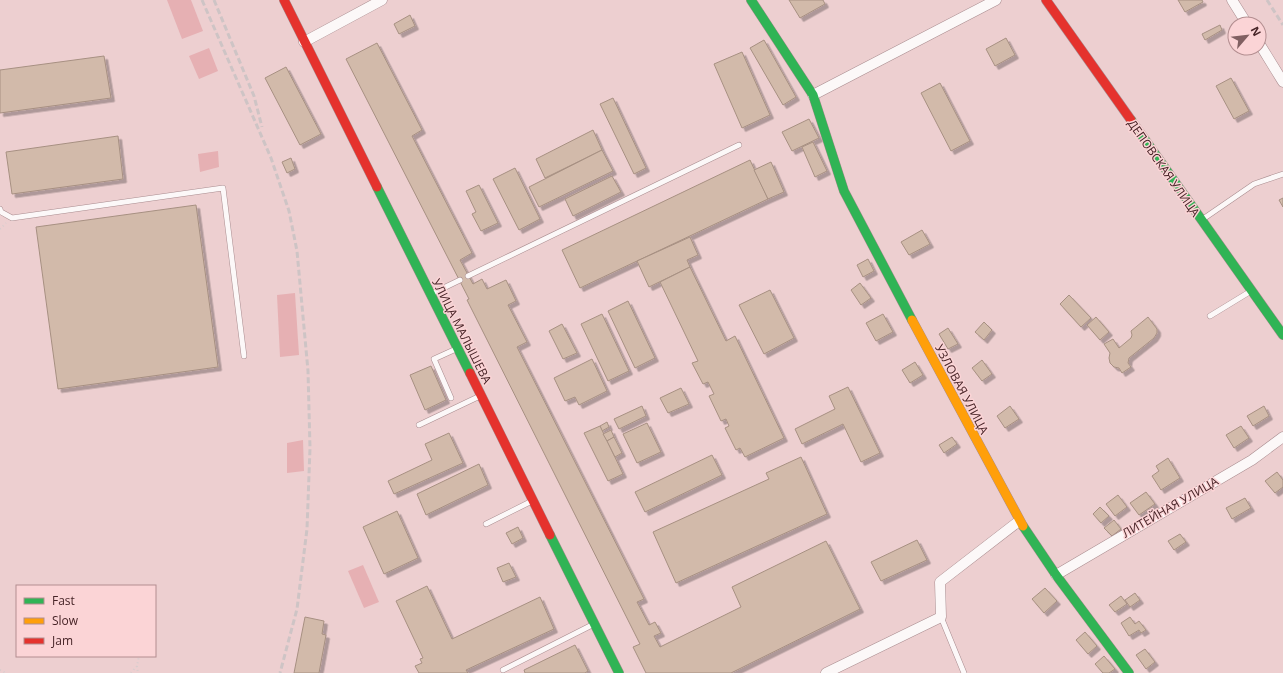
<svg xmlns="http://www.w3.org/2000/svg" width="1283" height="673" font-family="'Open Sans',sans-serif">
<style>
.green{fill:#e6b0b3}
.building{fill:#d2baaa;stroke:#a79082;filter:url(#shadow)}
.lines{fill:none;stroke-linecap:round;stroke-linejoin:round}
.lane-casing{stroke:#a98c8f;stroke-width:6}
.street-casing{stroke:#a98c8f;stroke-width:11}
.fast-casing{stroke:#a98c8f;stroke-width:10}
.slow-casing{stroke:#a98c8f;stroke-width:10}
.jam-casing{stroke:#a98c8f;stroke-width:10}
.path{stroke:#d8cdce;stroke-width:2;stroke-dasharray:1 3;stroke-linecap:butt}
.lane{stroke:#fcf8f8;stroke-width:5}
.street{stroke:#fcf8f8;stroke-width:10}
.fast{stroke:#30b455;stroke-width:9}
.slow{stroke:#ff9f0a;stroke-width:9}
.jam{stroke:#e5322d;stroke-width:9}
.rail{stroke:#cec4c5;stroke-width:3;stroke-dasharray:6 3;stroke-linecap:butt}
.labels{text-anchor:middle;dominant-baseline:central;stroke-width:3;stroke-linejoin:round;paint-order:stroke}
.street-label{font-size:12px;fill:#472427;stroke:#fbd4d6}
</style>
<defs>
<filter id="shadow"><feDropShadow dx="3.5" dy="3.5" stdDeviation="0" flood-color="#0004"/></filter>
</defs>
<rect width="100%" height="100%" fill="#edcfd0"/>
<g class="green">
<path d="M 167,0 L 191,0 L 203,31 L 182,39 Z"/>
<path d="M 209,48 L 218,71 L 199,79 L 189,56 Z"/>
<path d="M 218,151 L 219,167 L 200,172 L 198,154 Z"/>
<path d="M 295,293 L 299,355 L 280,357 L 277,295 Z"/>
<path d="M 303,440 L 304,471 L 287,473 L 287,443 Z"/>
<path d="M 363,565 L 379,602 L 364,608 L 348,571 Z"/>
</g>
<g class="building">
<path d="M 789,0 L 823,0 L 825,4 L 800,18 Z"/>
<path d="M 1178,0 L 1202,0 L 1203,2 L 1185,12 Z"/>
<path d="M 410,15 L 415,26 L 399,34 L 394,24 Z"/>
<path d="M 1220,25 L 1222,30 L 1205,40 L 1202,34 Z"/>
<path d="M 1006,38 L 1015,55 L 995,66 L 986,49 Z"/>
<path d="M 764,40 L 796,97 L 783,105 L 750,48 Z"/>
<path d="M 377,43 L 422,130 L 412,136 L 472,253 L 460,260 L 473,284 L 482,279 L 487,289 L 506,280 L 516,301 L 508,305 L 527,342 L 517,347 L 644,599 L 637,602 L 649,625 L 655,622 L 661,633 L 654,636 L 660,647 L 741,607 L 732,587 L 826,541 L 860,609 L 731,673 L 646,673 L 633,647 L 640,644 L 467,300 L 469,299 L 346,59 Z"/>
<path d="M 742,52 L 770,115 L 742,128 L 714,64 Z"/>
<path d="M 104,56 L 111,98 L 0,113 L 0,70 Z"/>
<path d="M 286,67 L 321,134 L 300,145 L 265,78 Z"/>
<path d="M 1231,78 L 1249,111 L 1234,119 L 1216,86 Z"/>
<path d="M 940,83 L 970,141 L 951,151 L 921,93 Z"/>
<path d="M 613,98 L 646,168 L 634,174 L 600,104 Z"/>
<path d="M 809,119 L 819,138 L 792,151 L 782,132 Z"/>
<path d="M 593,130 L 602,150 L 545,178 L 536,159 Z"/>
<path d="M 118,136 L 123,179 L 12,194 L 6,152 Z"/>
<path d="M 813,142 L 827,171 L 815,177 L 802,147 Z"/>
<path d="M 602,150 L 613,171 L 539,207 L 529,187 Z"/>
<path d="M 291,158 L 295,169 L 287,173 L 282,162 Z"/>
<path d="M 750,160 L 768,199 L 580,288 L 562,250 Z"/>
<path d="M 771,162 L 784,192 L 768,199 L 754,170 Z"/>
<path d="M 515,168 L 540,219 L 519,230 L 493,179 Z"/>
<path d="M 612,176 L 621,192 L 573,216 L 565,199 Z"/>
<path d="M 479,185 L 498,223 L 481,231 L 472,214 L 476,212 L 466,191 Z"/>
<path d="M 1283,198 L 1283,207 L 1279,200 Z"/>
<path d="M 196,205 L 218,367 L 58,389 L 36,227 Z"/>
<path d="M 922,230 L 930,244 L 909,255 L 901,242 Z"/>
<path d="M 690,237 L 698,255 L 687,260 L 690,267 L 649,287 L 637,261 Z"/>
<path d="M 868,259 L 874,271 L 863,277 L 857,265 Z"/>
<path d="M 690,267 L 726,341 L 735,336 L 784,438 L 745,457 L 740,448 L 736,450 L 725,428 L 729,426 L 726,419 L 721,421 L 709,396 L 714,394 L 708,382 L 703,384 L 692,363 L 698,361 L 660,282 Z"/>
<path d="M 860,283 L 871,298 L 861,305 L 851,290 Z"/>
<path d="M 770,290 L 794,338 L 764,354 L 739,305 Z"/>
<path d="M 1069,295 L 1091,318 L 1081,327 L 1060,304 Z"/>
<path d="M 628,301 L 655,358 L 635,368 L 608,311 Z"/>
<path d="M 602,314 L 629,371 L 608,381 L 581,324 Z"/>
<path d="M 883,314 L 893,332 L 876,341 L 866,323 Z"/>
<path d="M 1096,317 L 1109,332 L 1100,340 L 1087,325 Z"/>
<path d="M 1148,317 L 1157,329 L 1157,333 L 1154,338 L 1129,358 L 1128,363 L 1131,367 L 1122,373 L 1119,368 L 1114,367 L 1110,363 L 1109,358 L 1110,353 L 1104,344 L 1113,339 L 1119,348 L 1131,338 L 1132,335 L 1131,331 Z"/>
<path d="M 984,322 L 992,330 L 984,340 L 975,332 Z"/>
<path d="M 562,324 L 577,353 L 563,359 L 549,331 Z"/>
<path d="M 948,328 L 958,344 L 948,349 L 939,334 Z"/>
<path d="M 592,359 L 607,391 L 579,405 L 575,397 L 565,401 L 554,378 Z"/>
<path d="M 982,360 L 992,374 L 982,381 L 972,368 Z"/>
<path d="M 915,362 L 923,375 L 910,383 L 902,370 Z"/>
<path d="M 431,366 L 446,400 L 425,410 L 410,375 Z"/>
<path d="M 848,387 L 880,453 L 861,462 L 843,424 L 802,444 L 795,429 L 835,409 L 829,396 Z"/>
<path d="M 681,388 L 689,404 L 668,413 L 660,398 Z"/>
<path d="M 642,406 L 646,416 L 619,429 L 614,419 Z"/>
<path d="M 1010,406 L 1019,419 L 1005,428 L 997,416 Z"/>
<path d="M 1264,406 L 1269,416 L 1253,426 L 1247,416 Z"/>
<path d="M 607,422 L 609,427 L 602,431 L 600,426 Z"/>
<path d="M 647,423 L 661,452 L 637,463 L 623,434 Z"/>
<path d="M 600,426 L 623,474 L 608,481 L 584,433 Z"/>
<path d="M 1241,426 L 1249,438 L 1234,448 L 1226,435 Z"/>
<path d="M 611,430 L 614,437 L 607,441 L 603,434 Z"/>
<path d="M 449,433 L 463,463 L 394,494 L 388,481 L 432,460 L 425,444 Z"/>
<path d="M 614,437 L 622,453 L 615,457 L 607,441 Z"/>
<path d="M 952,437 L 957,444 L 944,453 L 939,445 Z"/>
<path d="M 712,455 L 722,475 L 645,512 L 635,492 Z"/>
<path d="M 801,457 L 827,514 L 676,583 L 653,532 L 769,479 L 766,473 Z"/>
<path d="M 1168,458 L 1180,478 L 1161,490 L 1152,476 L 1159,471 L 1156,466 Z"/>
<path d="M 479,464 L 488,485 L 426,515 L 417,494 Z"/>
<path d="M 1277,472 L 1283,480 L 1283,487 L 1275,493 L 1265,481 Z"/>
<path d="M 1146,492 L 1155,504 L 1139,515 L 1130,503 Z"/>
<path d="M 1118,495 L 1127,507 L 1115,516 L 1106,504 Z"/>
<path d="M 1245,498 L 1251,508 L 1232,519 L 1226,508 Z"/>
<path d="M 1100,507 L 1109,516 L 1101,523 L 1093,514 Z"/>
<path d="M 397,511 L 418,558 L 384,574 L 363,527 Z"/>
<path d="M 1114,520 L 1121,529 L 1112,536 L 1104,528 Z"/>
<path d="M 518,527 L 523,538 L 512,544 L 506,533 Z"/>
<path d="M 1180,534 L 1186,542 L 1174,550 L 1168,541 Z"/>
<path d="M 917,540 L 927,560 L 881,581 L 871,562 Z"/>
<path d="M 509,563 L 516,577 L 503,582 L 497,568 Z"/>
<path d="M 427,586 L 452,639 L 540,597 L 554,629 L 466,670 L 468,673 L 419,673 L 415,666 L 422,663 L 420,659 L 423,658 L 396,601 Z"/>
<path d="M 1045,588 L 1057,601 L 1044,613 L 1032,599 Z"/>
<path d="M 1135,593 L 1140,600 L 1130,607 L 1125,600 Z"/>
<path d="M 1121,596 L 1127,604 L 1115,612 L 1109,605 Z"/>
<path d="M 305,617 L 324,621 L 322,634 L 326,635 L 319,673 L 294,673 Z"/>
<path d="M 1130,617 L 1135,624 L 1139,621 L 1146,630 L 1141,633 L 1139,630 L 1129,636 L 1121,623 Z"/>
<path d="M 1085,632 L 1097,646 L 1088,654 L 1076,640 Z"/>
<path d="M 575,645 L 588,671 L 585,673 L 525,673 L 524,670 Z"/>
<path d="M 1145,649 L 1155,662 L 1146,669 L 1136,655 Z"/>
<path d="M 1104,656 L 1115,669 L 1109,673 L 1103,673 L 1095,664 Z"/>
</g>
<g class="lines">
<defs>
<g id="lane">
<path d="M 0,209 L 1,212 L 12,218 L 223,188 L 244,356"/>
<path d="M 1203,219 L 1254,184 L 1283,174"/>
<path d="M 468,276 L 739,145"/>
<path d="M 431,294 L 460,280"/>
<path d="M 1210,316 L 1251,291"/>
<path d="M 451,398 L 434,359 L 456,349"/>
<path d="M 419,425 L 480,396"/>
<path d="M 486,524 L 532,501"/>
<path d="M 941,617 L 964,673"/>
<path d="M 503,670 L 594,624"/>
</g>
<g id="street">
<path d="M 1232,0 L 1247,24"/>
<path d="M 304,42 L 382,0"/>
<path d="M 1259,43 L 1283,82"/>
<path d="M 813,95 L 996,0"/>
<path d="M 1056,575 L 1252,460 L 1283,437"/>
<path d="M 826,673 L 941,617 L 940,582 L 1019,521"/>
</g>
<g id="fast">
<path d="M 751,0 L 813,95 L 844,191 L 912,320"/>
<path d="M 1131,120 L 1283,335"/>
<path d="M 377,187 L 470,373"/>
<path d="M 1023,526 L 1056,575 L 1129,673"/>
<path d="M 550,535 L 619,673"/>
</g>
<path id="slow" d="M 912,320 L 1023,526"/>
<g id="jam">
<path d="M 284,0 L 377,187"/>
<path d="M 1046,0 L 1131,120"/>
<path d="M 470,373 L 550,535"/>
</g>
</defs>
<use href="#lane" class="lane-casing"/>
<use href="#street" class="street-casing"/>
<use href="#fast" class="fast-casing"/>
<use href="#slow" class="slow-casing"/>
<use href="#jam" class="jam-casing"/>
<g class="path">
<path d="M 0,229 L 6,223"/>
<path d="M 137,666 L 138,673"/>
<path d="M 0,670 L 6,673"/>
<path d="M 131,673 L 137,666 L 139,656"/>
</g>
<use href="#lane" class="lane"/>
<use href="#street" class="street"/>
<use href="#fast" class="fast"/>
<use href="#slow" class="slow"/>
<use href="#jam" class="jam"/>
<g class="rail">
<path d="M 202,0 L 271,158 L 289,211 L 297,251 L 308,371 L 310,448 L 307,529 L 297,609 L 280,673"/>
<path d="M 214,0 L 254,96 L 262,127"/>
<path d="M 1267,0 L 1283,25"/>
</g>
</g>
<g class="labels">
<g class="street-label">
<text transform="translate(1164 168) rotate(55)">ДЕПОВСКАЯ УЛИЦА</text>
<text transform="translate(462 331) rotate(63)">УЛИЦА МАЛЫШЕВА</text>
<text transform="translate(962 389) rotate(62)">УЗЛОВАЯ УЛИЦА</text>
<text transform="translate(1170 507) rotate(-30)">ЛИТЕЙНАЯ УЛИЦА</text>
</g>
</g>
<rect x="16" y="585" width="140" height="72" fill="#fbd4d6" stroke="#b38e90"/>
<rect x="24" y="598" width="20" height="6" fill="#30b455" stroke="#b38e90"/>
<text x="52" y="605" font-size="12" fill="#472427">Fast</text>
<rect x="24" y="618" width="20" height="6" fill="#ff9f0a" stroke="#b38e90"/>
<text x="52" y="625" font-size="12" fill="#472427">Slow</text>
<rect x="24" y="638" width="20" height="6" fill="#e5322d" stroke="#b38e90"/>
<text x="52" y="645" font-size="12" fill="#472427">Jam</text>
<g transform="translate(1247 36) rotate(62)"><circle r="19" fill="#fbd4d6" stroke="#b38e90"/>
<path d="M0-3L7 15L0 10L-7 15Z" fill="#816062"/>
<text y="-6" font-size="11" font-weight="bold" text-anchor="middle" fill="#472427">N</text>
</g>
</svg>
